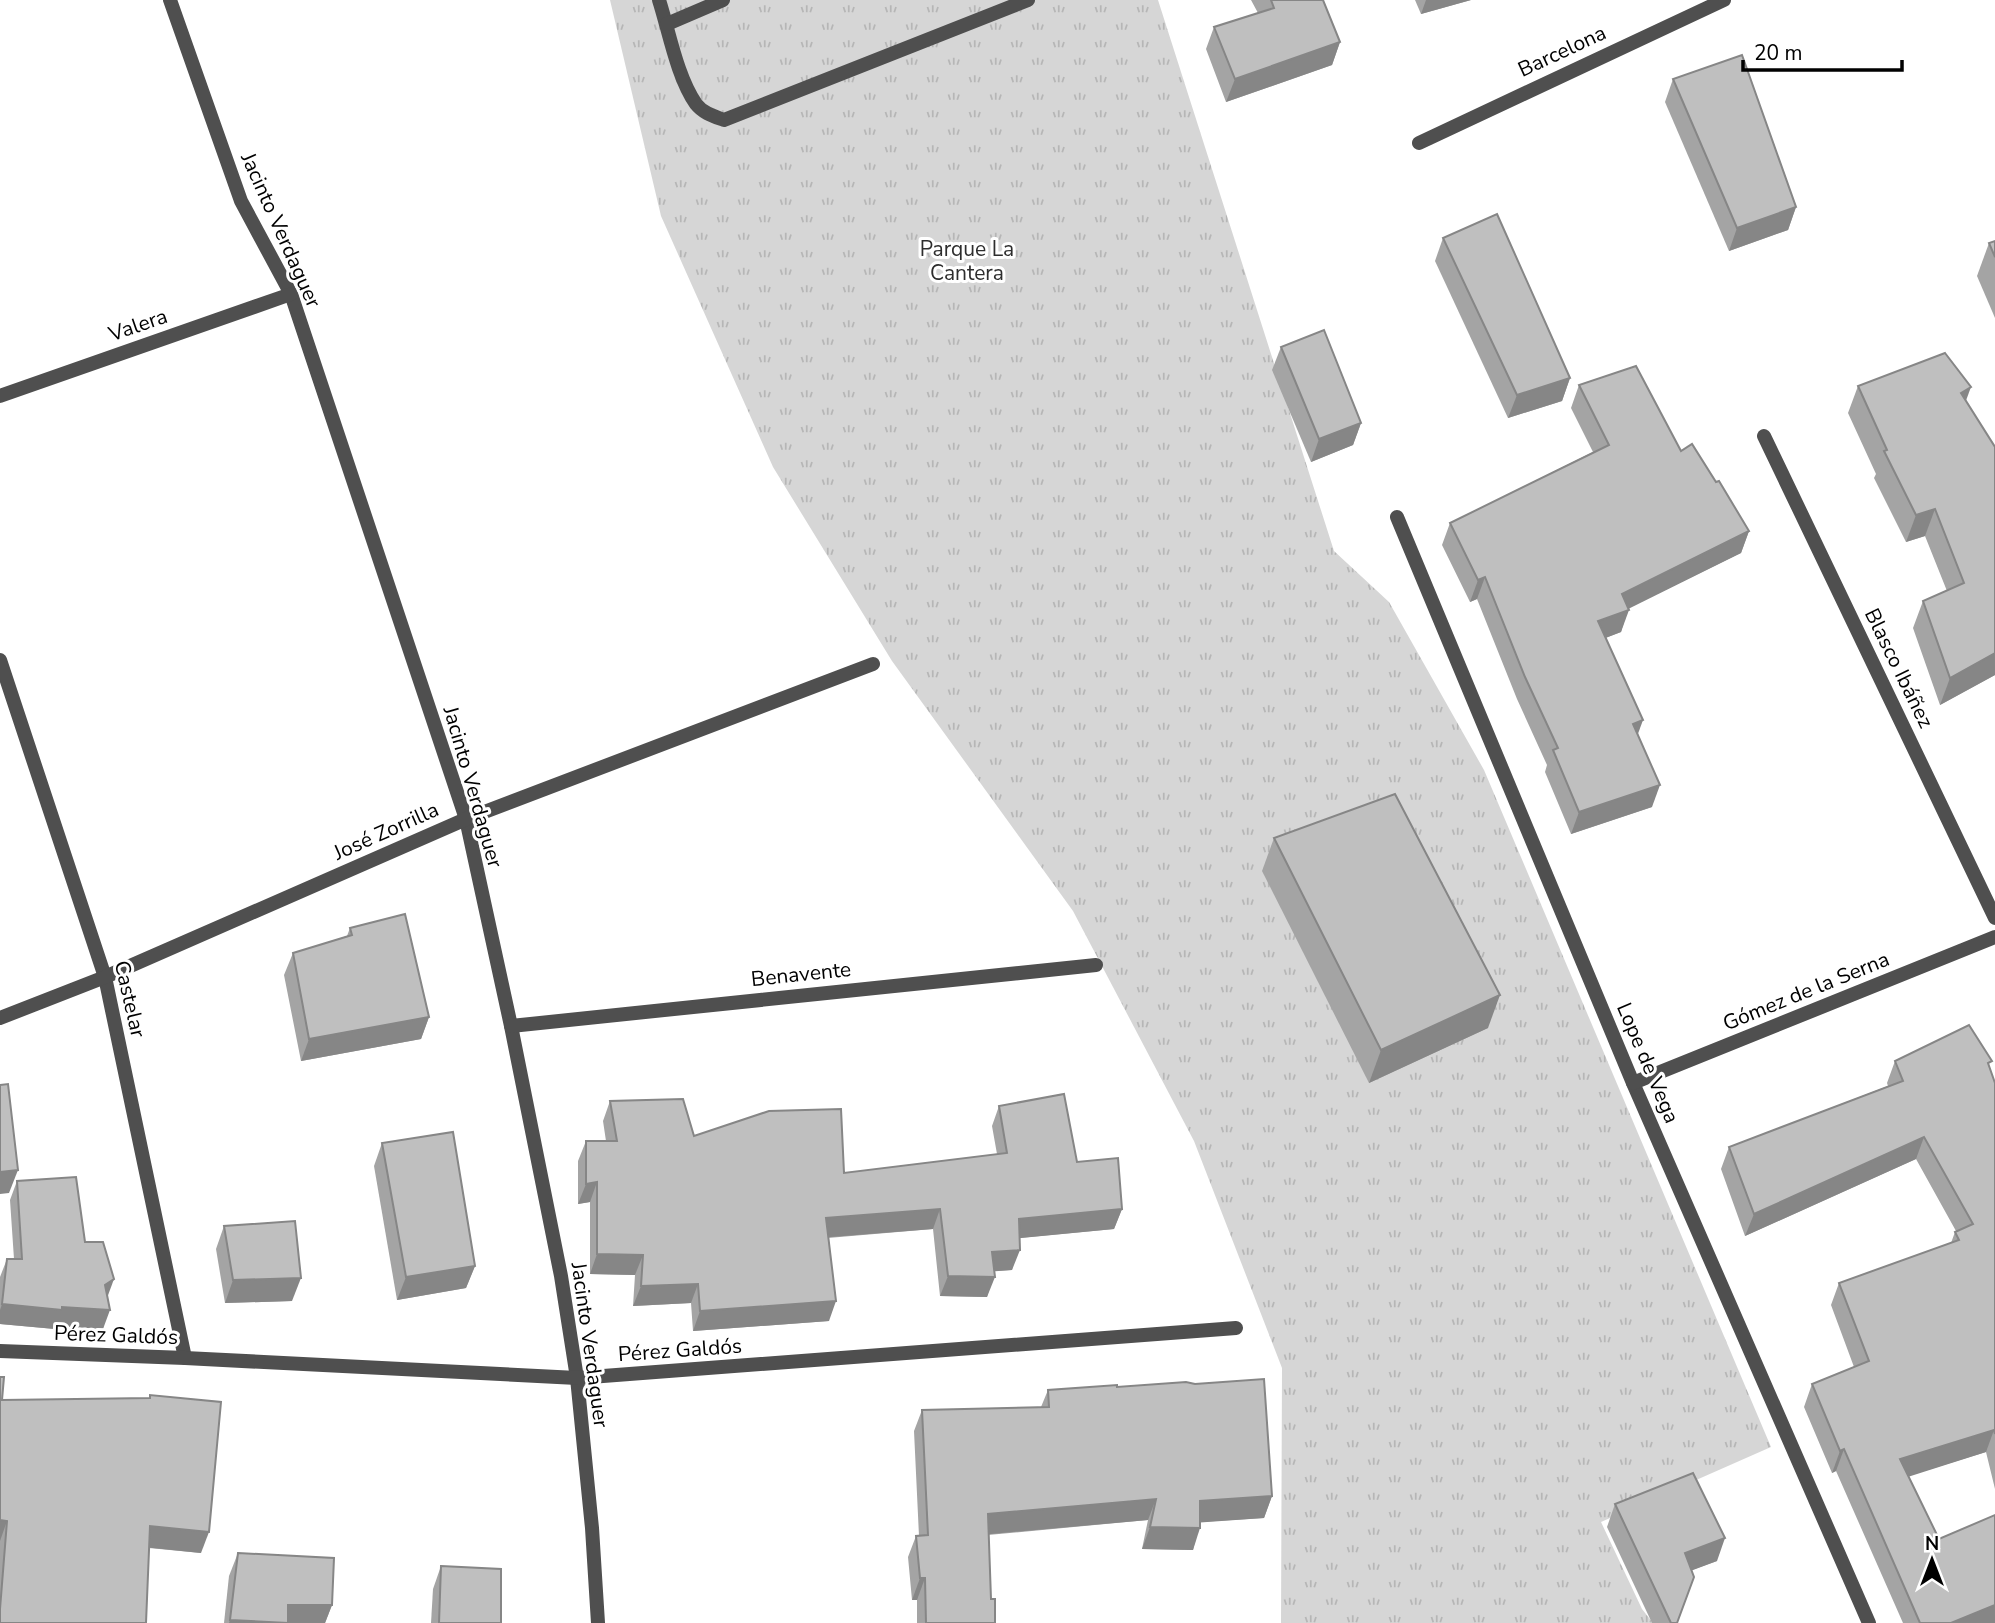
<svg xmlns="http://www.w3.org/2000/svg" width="1995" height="1623" font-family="'Nunito Sans',sans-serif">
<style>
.park{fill:url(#park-tufts)}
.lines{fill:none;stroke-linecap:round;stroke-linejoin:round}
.lane{stroke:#4f4f4f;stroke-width:14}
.street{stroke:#4f4f4f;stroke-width:14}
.wall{fill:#a4a4a4}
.shaded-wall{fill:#868686}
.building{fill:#bfbfbf;stroke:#868686;stroke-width:2}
.labels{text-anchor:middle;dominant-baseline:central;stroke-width:6;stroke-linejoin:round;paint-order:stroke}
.street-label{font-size:21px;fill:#000;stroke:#fff}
.park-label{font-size:21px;fill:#2d2d2d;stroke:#fff}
</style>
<defs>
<pattern id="park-tufts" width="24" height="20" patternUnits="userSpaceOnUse" patternTransform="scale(1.75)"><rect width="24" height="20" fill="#d6d6d6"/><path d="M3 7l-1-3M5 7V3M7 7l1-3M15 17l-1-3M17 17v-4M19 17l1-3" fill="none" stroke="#b6b6b6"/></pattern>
</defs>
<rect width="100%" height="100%" fill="#fff"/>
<path class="park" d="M 610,0 L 1158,0 L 1334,551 L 1389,602 L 1484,770 L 1771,1447 L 1601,1522 L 1642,1609 L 1653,1623 L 1281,1623 L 1282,1368 L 1194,1141 L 1073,911 L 892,661 L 773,467 L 661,216 Z"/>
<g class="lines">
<g class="lane">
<path d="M 659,0 C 669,31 677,77 696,104 C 703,113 713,116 724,120 L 1028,0"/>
<path d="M 667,24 L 723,0"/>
</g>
<g class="street">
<path d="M 170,0 L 241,201 L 291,294 L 466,819 L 511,1026 L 561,1276 L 577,1378 L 592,1528 L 598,1623"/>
<path d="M 1419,143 L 1724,0"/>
<path d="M 0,396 L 291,294"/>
<path d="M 1764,436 L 1995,918"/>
<path d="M 1397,517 L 1633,1083 L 1869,1623"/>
<path d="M 0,660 L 105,977 L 185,1358"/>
<path d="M 0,1018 L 105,977 L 466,819 L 873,664"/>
<path d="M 511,1026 L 1096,965"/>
<path d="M 1633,1083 L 1995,937"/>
<path d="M 0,1351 L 185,1358 L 577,1378 L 1236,1328"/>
</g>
</g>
<g class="wall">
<path d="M 1251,0 L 1323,0 L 1340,42 L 1332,65 L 1226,102 L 1206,49 L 1214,27 L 1258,13 Z"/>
<path d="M 1415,0 L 1471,0 L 1421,14 Z"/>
<path d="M 1673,79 L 1796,207 L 1788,230 L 1729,251 L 1665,102 Z"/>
<path d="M 1443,238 L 1570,378 L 1562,401 L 1508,418 L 1435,261 Z"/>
<path d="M 1995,241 L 1995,318 L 1977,276 L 1989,243 Z"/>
<path d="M 1281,347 L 1361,423 L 1353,445 L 1311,462 L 1272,370 Z"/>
<path d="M 1579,385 L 1681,451 L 1749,531 L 1741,553 L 1628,608 L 1621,632 L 1605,638 L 1638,734 L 1652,807 L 1571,834 L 1545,772 L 1547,765 L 1517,699 L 1477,599 L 1470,602 L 1442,545 L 1450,523 L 1593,452 L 1571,408 Z"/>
<path d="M 1858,386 L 1966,400 L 1995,675 L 1940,705 L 1913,628 L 1923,601 L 1947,591 L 1925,536 L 1906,542 L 1874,478 L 1876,474 L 1848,413 Z"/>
<path d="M 1274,838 L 1488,1028 L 1369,1083 L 1262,871 Z"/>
<path d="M 350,928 L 429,1017 L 421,1039 L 301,1061 L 284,975 L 293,953 L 347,936 Z"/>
<path d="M 1895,1061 L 1990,1068 L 1995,1083 L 1995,1489 L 1986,1452 L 1908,1476 L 1939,1539 L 1995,1623 L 1903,1623 L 1836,1471 L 1832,1473 L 1804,1407 L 1812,1384 L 1854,1367 L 1831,1305 L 1839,1283 L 1951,1243 L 1955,1232 L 1956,1231 L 1916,1159 L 1745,1236 L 1721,1169 L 1729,1147 L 1888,1086 L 1887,1083 Z"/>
<path d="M 610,1101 L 694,1136 L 844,1173 L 997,1154 L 992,1126 L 999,1106 L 1077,1162 L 1122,1209 L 1114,1229 L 1019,1238 L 1012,1270 L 994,1271 L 987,1297 L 940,1296 L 933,1229 L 828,1238 L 829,1321 L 693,1331 L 691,1303 L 633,1306 L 635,1275 L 590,1274 L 590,1202 L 578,1204 L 578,1161 L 586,1141 L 606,1141 L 603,1121 Z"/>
<path d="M 382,1143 L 475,1266 L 466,1288 L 397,1300 L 374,1166 Z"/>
<path d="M 17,1181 L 85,1242 L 107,1297 L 103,1329 L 56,1326 L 55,1329 L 0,1324 L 0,1277 L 7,1259 L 14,1259 L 10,1200 Z"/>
<path d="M 224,1226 L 292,1301 L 225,1303 L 216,1249 Z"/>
<path d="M 0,1377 L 2,1400 L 149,1398 L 150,1395 L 201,1553 L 149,1548 L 0,1623 Z"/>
<path d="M 1117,1387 L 1272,1496 L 1264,1518 L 1200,1522 L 1193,1550 L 1142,1549 L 1148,1520 L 988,1535 L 991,1599 L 995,1623 L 917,1623 L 917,1600 L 912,1600 L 908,1557 L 916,1536 L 919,1536 L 914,1431 L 922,1410 L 1041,1407 L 1048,1390 Z"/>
<path d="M 1615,1504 L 1717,1561 L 1692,1570 L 1677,1623 L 1652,1623 L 1607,1527 Z"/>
<path d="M 238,1553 L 332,1605 L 325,1623 L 224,1623 L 229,1576 Z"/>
<path d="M 441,1566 L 501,1623 L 431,1623 L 433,1589 Z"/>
</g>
<g class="shaded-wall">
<path d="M 1426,0 L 1471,0 L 1421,14 Z"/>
<path d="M 1340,42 L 1332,65 L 1226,102 L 1235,79 Z"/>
<path d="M 1796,207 L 1788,230 L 1729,251 L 1737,228 Z"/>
<path d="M 1570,378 L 1562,401 L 1508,418 L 1517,395 Z"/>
<path d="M 1971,387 L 1961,414 L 1961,393 Z"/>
<path d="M 1361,423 L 1353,445 L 1311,462 L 1319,439 Z"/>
<path d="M 1935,509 L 1925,536 L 1906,542 L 1916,515 Z"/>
<path d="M 1749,531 L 1741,553 L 1614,616 L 1622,594 Z"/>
<path d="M 1485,577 L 1477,599 L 1470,602 L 1478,580 Z"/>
<path d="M 1629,610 L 1621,632 L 1590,644 L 1598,621 Z"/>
<path d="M 1995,653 L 1995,675 L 1940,705 L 1950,678 Z"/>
<path d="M 1643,720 L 1635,742 L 1633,724 Z"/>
<path d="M 1660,785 L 1652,807 L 1571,834 L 1579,812 Z"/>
<path d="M 1500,995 L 1488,1028 L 1369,1083 L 1381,1050 Z"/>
<path d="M 429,1017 L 421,1039 L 301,1061 L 309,1039 Z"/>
<path d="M 1924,1137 L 1916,1159 L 1745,1236 L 1754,1214 Z"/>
<path d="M 18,1170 L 9,1193 L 0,1194 L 0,1172 Z"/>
<path d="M 597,1182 L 590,1202 L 578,1204 L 586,1184 Z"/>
<path d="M 940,1209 L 933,1229 L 818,1238 L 826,1218 Z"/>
<path d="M 1122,1209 L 1114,1229 L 1011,1239 L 1019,1219 Z"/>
<path d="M 1020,1250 L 1012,1270 L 985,1272 L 992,1252 Z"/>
<path d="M 597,1254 L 643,1255 L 635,1275 L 590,1274 Z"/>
<path d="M 475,1266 L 466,1288 L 397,1300 L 406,1277 Z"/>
<path d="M 948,1276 L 995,1277 L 987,1297 L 940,1296 Z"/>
<path d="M 301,1278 L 292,1301 L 225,1303 L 233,1280 Z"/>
<path d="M 114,1279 L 107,1298 L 105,1285 Z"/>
<path d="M 698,1284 L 691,1303 L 633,1306 L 641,1286 Z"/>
<path d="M 836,1301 L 829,1321 L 693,1331 L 700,1311 Z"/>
<path d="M 2,1304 L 62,1307 L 110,1310 L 103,1329 L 56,1326 L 55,1329 L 0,1324 L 0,1310 Z"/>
<path d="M 1994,1430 L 1986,1452 L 1892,1482 L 1900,1459 Z"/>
<path d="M 1844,1449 L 1836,1471 L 1832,1473 L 1840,1451 Z"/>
<path d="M 1272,1496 L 1264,1518 L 1193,1523 L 1200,1501 Z"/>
<path d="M 1156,1499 L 1148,1520 L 980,1535 L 988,1514 Z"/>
<path d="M 0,1520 L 7,1521 L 0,1541 Z"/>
<path d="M 150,1526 L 209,1532 L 201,1553 L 143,1547 Z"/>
<path d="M 1150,1527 L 1200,1528 L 1193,1550 L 1142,1549 Z"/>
<path d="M 1725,1538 L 1717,1561 L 1677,1576 L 1685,1553 Z"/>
<path d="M 920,1578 L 925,1578 L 917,1600 L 912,1600 Z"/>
<path d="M 288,1605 L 332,1605 L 325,1623 L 282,1623 Z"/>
<path d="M 1995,1605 L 1995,1623 L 1951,1623 Z"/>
<path d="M 230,1620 L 279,1623 L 229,1623 Z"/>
</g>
<g class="building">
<path d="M 1271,0 L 1323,0 L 1340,42 L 1235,79 L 1214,27 L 1274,8 Z"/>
<path d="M 1742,55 L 1796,207 L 1737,228 L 1673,79 Z"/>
<path d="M 1497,214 L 1570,378 L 1517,395 L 1443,238 Z"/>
<path d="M 1995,241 L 1995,257 L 1989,243 Z"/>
<path d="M 1324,330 L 1361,423 L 1319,439 L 1281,347 Z"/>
<path d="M 1945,353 L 1971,387 L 1961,393 L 1995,447 L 1995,653 L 1950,678 L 1923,601 L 1964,583 L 1935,509 L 1916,515 L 1884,451 L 1887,450 L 1858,386 Z"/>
<path d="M 1636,366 L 1681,451 L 1692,444 L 1716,482 L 1719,481 L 1749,531 L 1622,594 L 1629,610 L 1598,621 L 1643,720 L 1633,724 L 1660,785 L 1579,812 L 1553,750 L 1558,748 L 1525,677 L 1485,577 L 1478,580 L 1450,523 L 1609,445 L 1579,385 Z"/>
<path d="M 1395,794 L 1500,995 L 1381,1050 L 1274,838 Z"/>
<path d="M 405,914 L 429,1017 L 309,1039 L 293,953 L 352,935 L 350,928 Z"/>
<path d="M 1969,1025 L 1992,1061 L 1988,1063 L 1995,1083 L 1995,1434 L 1994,1430 L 1900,1459 L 1939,1539 L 1995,1515 L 1995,1605 L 1951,1623 L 1920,1623 L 1844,1449 L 1840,1451 L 1812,1384 L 1869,1361 L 1839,1283 L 1959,1240 L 1955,1232 L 1973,1224 L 1924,1137 L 1754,1214 L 1729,1147 L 1903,1081 L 1895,1061 Z"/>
<path d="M 8,1084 L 18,1170 L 0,1172 L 0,1085 Z"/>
<path d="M 1064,1094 L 1077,1162 L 1118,1158 L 1122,1209 L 1019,1219 L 1020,1250 L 992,1252 L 995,1277 L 948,1276 L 940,1209 L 826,1218 L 836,1301 L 700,1311 L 698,1284 L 641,1286 L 643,1255 L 597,1254 L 597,1182 L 586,1184 L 586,1141 L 617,1141 L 610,1101 L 683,1099 L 694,1136 L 769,1111 L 841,1109 L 844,1173 L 1007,1153 L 999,1106 Z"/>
<path d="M 453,1132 L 475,1266 L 406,1277 L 382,1143 Z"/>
<path d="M 76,1177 L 85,1242 L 103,1242 L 114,1279 L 105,1285 L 110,1310 L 62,1307 L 62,1310 L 2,1304 L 7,1259 L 22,1259 L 17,1181 Z"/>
<path d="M 295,1221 L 301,1278 L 233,1280 L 224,1226 Z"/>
<path d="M 0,1377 L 4,1377 L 2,1400 L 150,1398 L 150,1395 L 221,1402 L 209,1532 L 150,1526 L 146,1623 L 0,1623 L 0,1609 L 7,1521 L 0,1520 Z"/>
<path d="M 1264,1379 L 1272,1496 L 1200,1501 L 1200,1528 L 1150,1527 L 1156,1499 L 988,1514 L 991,1599 L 995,1599 L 995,1623 L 926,1623 L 925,1578 L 920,1578 L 916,1536 L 928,1535 L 922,1410 L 1049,1407 L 1048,1390 L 1117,1385 L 1117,1387 L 1186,1382 L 1195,1384 Z"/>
<path d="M 1693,1473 L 1725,1538 L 1685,1553 L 1694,1577 L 1677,1623 L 1671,1623 L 1615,1504 Z"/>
<path d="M 238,1553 L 334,1558 L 332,1605 L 288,1605 L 288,1623 L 230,1620 Z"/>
<path d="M 441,1566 L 501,1569 L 501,1623 L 439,1623 Z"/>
</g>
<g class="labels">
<g class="street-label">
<text transform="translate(1562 51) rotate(-25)">Barcelona</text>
<text transform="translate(281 230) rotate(66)">Jacinto Verdaguer</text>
<text transform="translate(138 325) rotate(-19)">Valera</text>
<text transform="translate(1899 668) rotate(64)">Blasco Ibáñez</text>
<text transform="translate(473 787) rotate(74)">Jacinto Verdaguer</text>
<text transform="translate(386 831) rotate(-24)">José Zorrilla</text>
<text transform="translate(801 974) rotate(-6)">Benavente</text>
<text transform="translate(1806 991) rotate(-22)">Gómez de la Serna</text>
<text transform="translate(130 999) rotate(77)">Castelar</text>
<text transform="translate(1648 1063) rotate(67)">Lope de Vega</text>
<text transform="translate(116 1335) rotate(2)">Pérez Galdós</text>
<text transform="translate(590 1345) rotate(82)">Jacinto Verdaguer</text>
<text transform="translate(680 1350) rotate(-4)">Pérez Galdós</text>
</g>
<g class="park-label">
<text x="967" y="249">Parque La<tspan x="967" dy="24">Cantera</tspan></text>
</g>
</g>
<g transform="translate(1932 1560)" stroke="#ffffff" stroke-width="5" paint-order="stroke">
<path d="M0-5L12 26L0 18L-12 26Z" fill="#000000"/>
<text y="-10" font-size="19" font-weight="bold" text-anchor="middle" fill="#000000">N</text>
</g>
<path d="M1743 60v10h159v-10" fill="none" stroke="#000000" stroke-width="3.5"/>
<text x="1754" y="60" font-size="21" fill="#000000" stroke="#ffffff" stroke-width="5" paint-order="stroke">20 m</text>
</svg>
